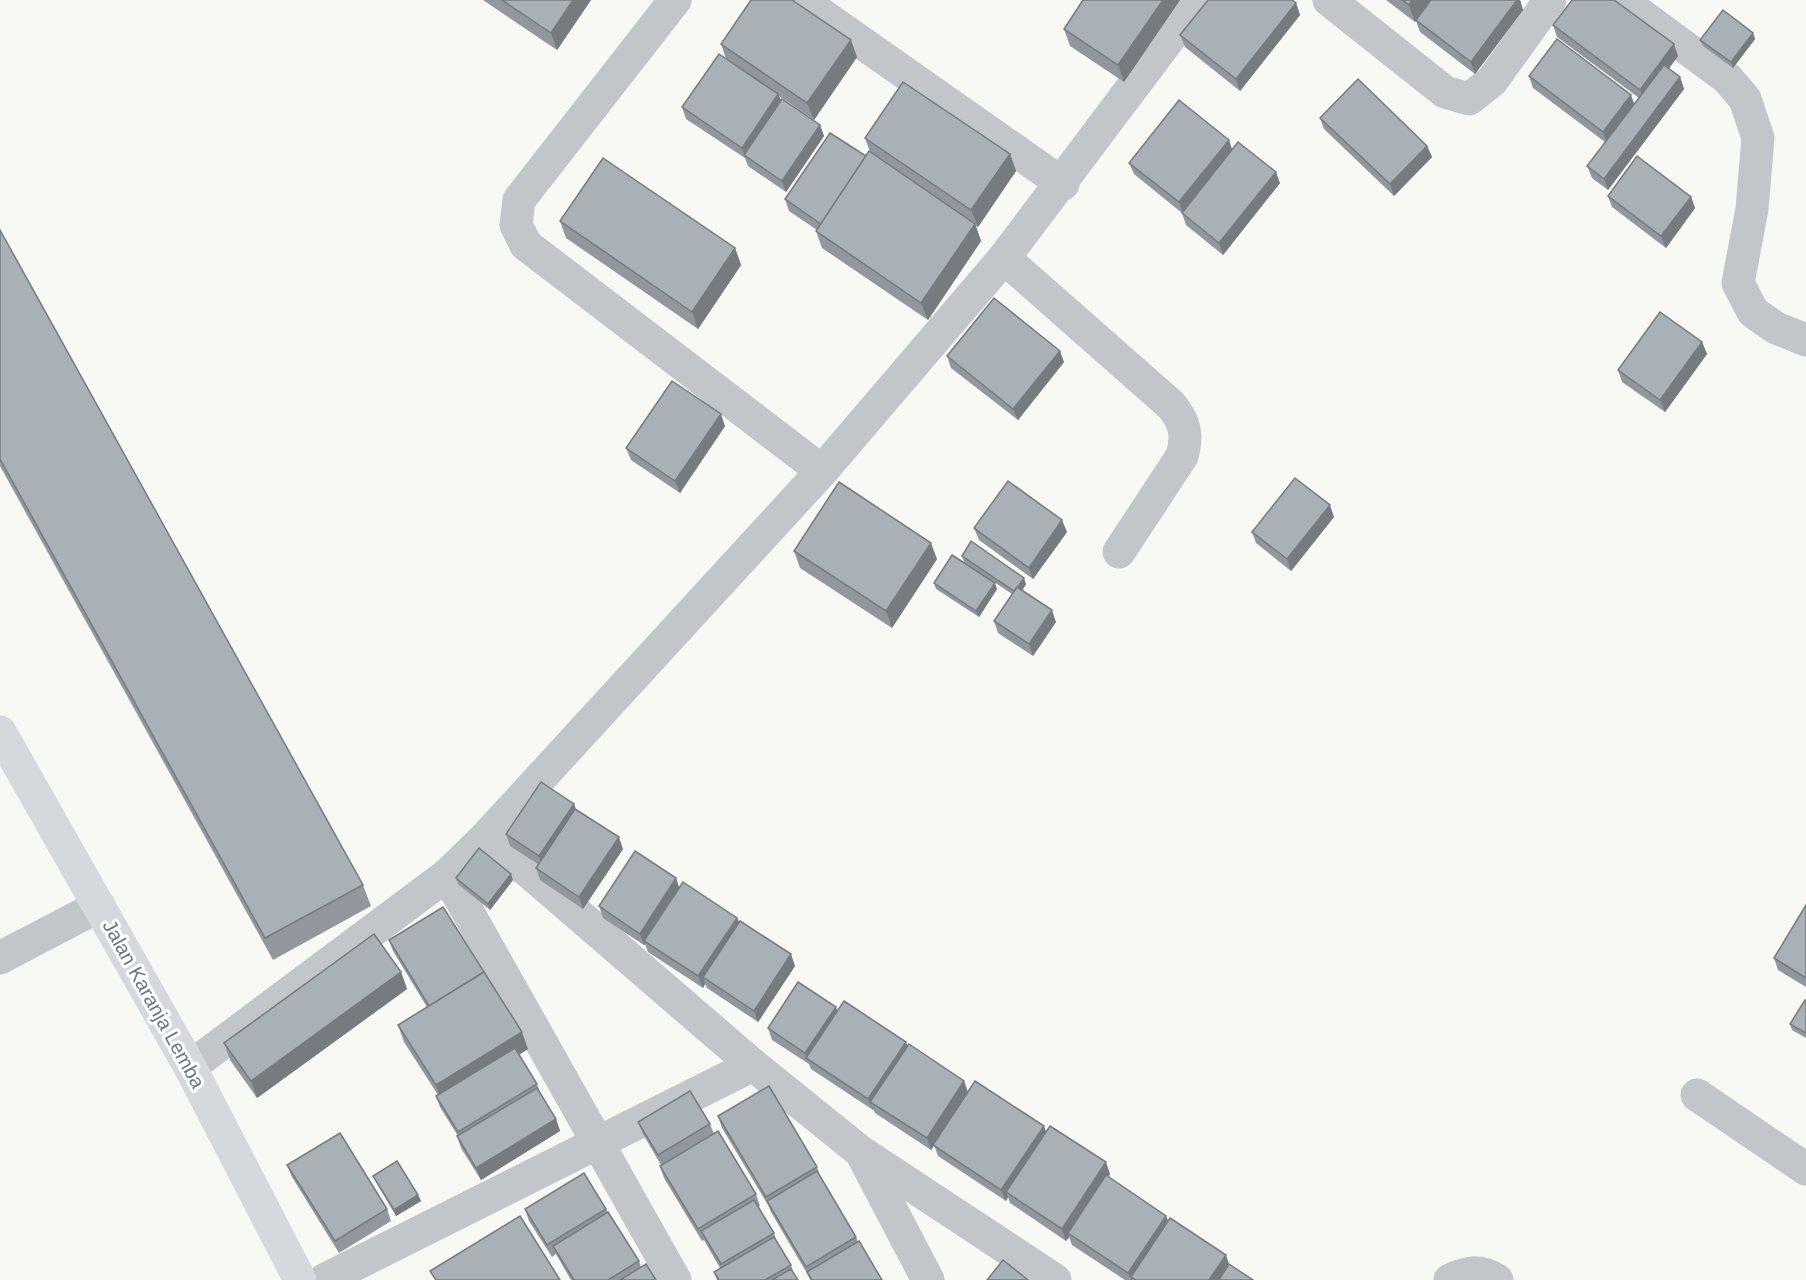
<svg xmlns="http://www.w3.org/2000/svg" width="1806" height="1280" font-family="Helvetica,sans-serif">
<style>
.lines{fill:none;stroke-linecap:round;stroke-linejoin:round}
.street{stroke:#c2c5c9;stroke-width:33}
.primary{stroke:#d5d9dd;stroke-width:33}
.wall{fill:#91979d}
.shaded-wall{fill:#767b7f}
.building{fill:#a9b0b6;stroke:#767b7f;stroke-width:1.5}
.labels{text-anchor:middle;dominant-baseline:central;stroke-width:6;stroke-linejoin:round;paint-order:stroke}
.street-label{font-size:20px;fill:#697785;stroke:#fff}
</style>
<rect width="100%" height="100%" fill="#f8f8f5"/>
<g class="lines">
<g class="street">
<path d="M 675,0 L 519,200 L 516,225 L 526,245 L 822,471"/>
<path d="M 801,0 L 1063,184"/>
<path d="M 1329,0 L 1445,92 L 1469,99 L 1492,81 L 1550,0"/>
<path d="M 1621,0 L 1727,78 L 1745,99 L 1758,138 L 1752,209 L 1738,283 L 1753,312 L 1776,328 L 1806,340"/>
<path d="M 1004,258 L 1171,405 C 1185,422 1188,435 1182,456 L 1119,552"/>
<path d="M 487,836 L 753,1065 L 861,1152 L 1055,1280"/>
<path d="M 447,875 L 675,1280"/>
<path d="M 0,958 L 99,906"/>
<path d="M 190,1067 L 447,875 L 487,836 L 822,471 L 1004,258 L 1198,0"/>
<path d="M 1697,1095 L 1806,1169"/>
<path d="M 862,1154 L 928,1280"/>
<path d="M 324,1280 L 753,1065"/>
<path d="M 1450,1280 C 1467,1272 1479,1269 1497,1280"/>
</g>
<path class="primary" d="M 0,732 L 190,1067 L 300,1280"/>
</g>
<g class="wall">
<path d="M 483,0 L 591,0 L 557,50 Z"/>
<path d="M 1180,0 L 1124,82 L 1070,46 L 1064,29 Z"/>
<path d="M 1386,0 L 1520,0 L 1523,10 L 1475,74 L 1420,32 L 1416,21 L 1415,22 Z"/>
<path d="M 1296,3 L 1300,15 L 1240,91 L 1185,47 L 1180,35 Z"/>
<path d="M 1553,25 L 1678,56 L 1669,68 L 1680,77 L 1684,89 L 1608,190 L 1592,178 L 1587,166 L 1605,142 L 1533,88 L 1529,76 L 1634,104 L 1639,98 L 1557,37 Z"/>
<path d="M 1753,33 L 1755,39 L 1733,68 L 1703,46 L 1700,40 Z"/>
<path d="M 721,44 L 857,57 L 814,120 L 779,96 L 781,100 L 820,125 L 824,136 L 786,192 L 748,166 L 745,158 L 686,119 L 682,107 L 726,59 Z"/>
<path d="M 1320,118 L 1427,146 L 1432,157 L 1394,196 L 1324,129 Z"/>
<path d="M 865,138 L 1010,154 L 1016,171 L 978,227 L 976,226 L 981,241 L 928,320 L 822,248 L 816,231 L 817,230 L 789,211 L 785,199 L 866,156 L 870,152 Z"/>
<path d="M 1232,150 L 1280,183 L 1223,255 L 1186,225 L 1182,213 L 1134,174 L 1129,163 Z"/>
<path d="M 1608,196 L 1691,197 L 1695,208 L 1666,248 L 1612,207 Z"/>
<path d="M 560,221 L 735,248 L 741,265 L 698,329 L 566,238 Z"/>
<path d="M 0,230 L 363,885 L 371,906 L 273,960 L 0,466 Z"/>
<path d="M 1702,342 L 1707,354 L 1665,412 L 1622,382 L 1618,370 Z"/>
<path d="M 947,356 L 1064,362 L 1018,420 L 951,368 Z"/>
<path d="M 725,426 L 680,493 L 631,460 L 626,448 Z"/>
<path d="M 1334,517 L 1291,571 L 1256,543 L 1252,532 Z"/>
<path d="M 974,528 L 1067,532 L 1033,579 L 979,540 Z"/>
<path d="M 794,551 L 937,559 L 892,628 L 800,568 Z"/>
<path d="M 962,556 L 1026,584 L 1022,590 L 1056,622 L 1033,656 L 998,633 L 994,621 L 1012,594 L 964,562 Z"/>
<path d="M 934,583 L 997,589 L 979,617 L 936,589 Z"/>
<path d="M 574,804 L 576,809 L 623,849 L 583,909 L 540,880 L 536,868 L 538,864 L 510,846 L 506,834 Z"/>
<path d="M 456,878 L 513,880 L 490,910 L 458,884 Z"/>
<path d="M 676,878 L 679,888 L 737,918 L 739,922 L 795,966 L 758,1022 L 707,988 L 705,984 L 703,988 L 648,952 L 645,944 L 644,945 L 603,918 L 599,906 Z"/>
<path d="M 1806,905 L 1806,987 L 1778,970 L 1774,958 Z"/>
<path d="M 389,940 L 528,1049 L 519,1055 L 537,1084 L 541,1095 L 556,1119 L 560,1131 L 481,1180 L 461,1148 L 457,1136 L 458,1136 L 440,1107 L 436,1096 L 438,1095 L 404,1042 L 398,1025 L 427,1007 L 393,951 Z"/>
<path d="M 401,972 L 407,989 L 257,1098 L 230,1060 L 224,1043 Z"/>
<path d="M 1806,1001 L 1806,1038 L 1792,1030 L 1790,1024 Z"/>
<path d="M 837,1011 L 908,1045 L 968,1092 L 1046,1132 L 1110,1174 L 1108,1177 L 1229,1264 L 1253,1280 L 1125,1280 L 1072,1245 L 1069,1237 L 1066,1241 L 1010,1203 L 1008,1197 L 1006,1201 L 938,1156 L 934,1145 L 931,1150 L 875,1113 L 873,1109 L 873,1110 L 811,1069 L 809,1064 L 772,1040 L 768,1028 Z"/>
<path d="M 718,1116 L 817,1167 L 821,1179 L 856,1237 L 858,1242 L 882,1280 L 810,1280 L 808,1275 L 771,1212 L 768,1205 L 722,1128 Z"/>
<path d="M 638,1122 L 710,1124 L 714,1134 L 756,1194 L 760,1206 L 758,1207 L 774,1233 L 777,1243 L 791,1265 L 794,1275 L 798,1280 L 717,1280 L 714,1272 L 720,1268 L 704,1240 L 702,1241 L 664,1178 L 660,1166 L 661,1165 L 643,1134 Z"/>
<path d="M 287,1165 L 387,1209 L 391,1221 L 339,1253 L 292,1177 Z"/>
<path d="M 373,1176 L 418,1195 L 421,1201 L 396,1216 L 376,1182 Z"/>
<path d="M 525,1209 L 606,1209 L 639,1261 L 641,1267 L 656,1280 L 571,1280 L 556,1254 L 552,1257 L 529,1221 Z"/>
</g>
<g class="shaded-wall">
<path d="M 573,0 L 591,0 L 557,50 L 551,33 Z"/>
<path d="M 1163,0 L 1180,0 L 1124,82 L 1118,65 Z"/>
<path d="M 1412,0 L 1431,0 L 1415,22 L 1409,5 Z"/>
<path d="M 1517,0 L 1520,0 L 1523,10 L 1475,74 L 1471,62 Z"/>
<path d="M 1296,3 L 1300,15 L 1240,91 L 1236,79 Z"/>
<path d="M 1753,33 L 1755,39 L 1733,68 L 1731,62 Z"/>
<path d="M 851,40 L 857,57 L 814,120 L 807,103 Z"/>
<path d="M 1674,44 L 1678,56 L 1644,102 L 1640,90 Z"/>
<path d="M 1680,77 L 1684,89 L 1608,190 L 1604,179 Z"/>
<path d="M 778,94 L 783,106 L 745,156 L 742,148 Z"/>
<path d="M 1631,95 L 1635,106 L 1607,143 L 1603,132 Z"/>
<path d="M 820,125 L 824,136 L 786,192 L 782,181 Z"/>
<path d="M 1229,140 L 1233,152 L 1183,214 L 1179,202 Z"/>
<path d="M 1427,146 L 1432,157 L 1394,196 L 1390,184 Z"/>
<path d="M 1010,154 L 1016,171 L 978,227 L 971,210 Z"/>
<path d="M 1276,172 L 1280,183 L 1223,255 L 1219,243 Z"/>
<path d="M 1691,197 L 1695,208 L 1666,248 L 1661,236 Z"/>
<path d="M 975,224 L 981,241 L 928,320 L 921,303 Z"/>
<path d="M 735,248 L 741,265 L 698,329 L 692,312 Z"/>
<path d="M 1702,342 L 1707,354 L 1665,412 L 1660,400 Z"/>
<path d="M 1060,351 L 1064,362 L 1018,420 L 1013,409 Z"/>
<path d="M 721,414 L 725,426 L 680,493 L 675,481 Z"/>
<path d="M 1330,505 L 1334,517 L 1291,571 L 1287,559 Z"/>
<path d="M 1062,520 L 1067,532 L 1033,579 L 1029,568 Z"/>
<path d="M 931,543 L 937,559 L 892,628 L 886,611 Z"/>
<path d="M 1024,578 L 1026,584 L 1018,598 L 1016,592 Z"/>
<path d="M 995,583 L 997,589 L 979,617 L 976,611 Z"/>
<path d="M 1052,610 L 1056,622 L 1033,656 L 1029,644 Z"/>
<path d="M 574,804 L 578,815 L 543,868 L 539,856 Z"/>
<path d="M 619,837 L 623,849 L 583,909 L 579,897 Z"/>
<path d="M 511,874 L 513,880 L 490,910 L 488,904 Z"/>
<path d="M 676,878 L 680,890 L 644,941 L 645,944 L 644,945 L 640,934 Z"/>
<path d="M 737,918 L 742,929 L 703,977 L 705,984 L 703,988 L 698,976 Z"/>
<path d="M 791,954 L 795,966 L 758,1022 L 754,1011 Z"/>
<path d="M 401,972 L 407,989 L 257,1098 L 251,1081 Z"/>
<path d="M 836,1007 L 840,1018 L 807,1058 L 805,1053 Z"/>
<path d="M 522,1032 L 528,1049 L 442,1102 L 436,1085 Z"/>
<path d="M 906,1042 L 911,1053 L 870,1102 L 873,1109 L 873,1110 L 868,1099 Z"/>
<path d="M 964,1081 L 968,1092 L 931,1150 L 927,1138 Z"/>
<path d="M 556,1119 L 560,1131 L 481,1180 L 476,1168 Z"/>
<path d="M 1044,1126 L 1048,1137 L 1006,1192 L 1008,1197 L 1006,1201 L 1001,1190 Z"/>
<path d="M 1106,1162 L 1110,1174 L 1070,1235 L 1068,1233 L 1069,1237 L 1066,1241 L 1062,1229 Z"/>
<path d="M 418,1195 L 421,1201 L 396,1216 L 394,1210 Z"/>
<path d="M 1166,1216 L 1171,1227 L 1131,1277 L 1132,1280 L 1131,1280 L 1128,1273 Z"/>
<path d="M 1226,1255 L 1230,1267 L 1221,1280 L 1209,1280 Z"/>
</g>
<g class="building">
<path d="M 502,0 L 573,0 L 551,33 Z"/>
<path d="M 751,0 L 792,0 L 851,40 L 807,103 L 721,44 Z"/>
<path d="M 1083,0 L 1163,0 L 1118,65 L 1064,29 Z"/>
<path d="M 1208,0 L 1292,0 L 1296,3 L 1236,79 L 1180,35 Z"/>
<path d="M 1402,0 L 1412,0 L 1409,5 Z"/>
<path d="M 1431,0 L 1517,0 L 1471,62 L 1416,20 Z"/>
<path d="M 1572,0 L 1614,0 L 1674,44 L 1640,90 L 1553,25 Z"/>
<path d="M 1723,10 L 1753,33 L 1731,62 L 1700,40 Z"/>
<path d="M 1557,39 L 1631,95 L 1603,132 L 1529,76 Z"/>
<path d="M 719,54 L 778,94 L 742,148 L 682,107 Z"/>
<path d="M 1664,65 L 1680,77 L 1604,179 L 1587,166 Z"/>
<path d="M 1358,79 L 1427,146 L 1390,184 L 1320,118 Z"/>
<path d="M 903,82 L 1010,154 L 971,210 L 865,138 Z"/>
<path d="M 782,99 L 820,125 L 782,181 L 744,155 Z"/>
<path d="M 1179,100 L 1229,140 L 1179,202 L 1129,163 Z"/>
<path d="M 830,133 L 866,156 L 821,224 L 785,199 Z"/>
<path d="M 1238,142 L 1276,172 L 1219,243 L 1182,213 Z"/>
<path d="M 869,151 L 975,224 L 921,303 L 816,231 Z"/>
<path d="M 1637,156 L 1691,197 L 1661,236 L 1608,196 Z"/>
<path d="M 603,158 L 735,248 L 692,312 L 560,221 Z"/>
<path d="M 0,230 L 363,885 L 265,938 L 0,459 Z"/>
<path d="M 994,298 L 1060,351 L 1013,409 L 947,356 Z"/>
<path d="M 1660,312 L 1702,342 L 1660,400 L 1618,370 Z"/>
<path d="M 672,381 L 721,414 L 675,481 L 626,448 Z"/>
<path d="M 1295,478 L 1330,505 L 1287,559 L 1252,532 Z"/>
<path d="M 1008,481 L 1062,520 L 1029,568 L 974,528 Z"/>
<path d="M 839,482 L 931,543 L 886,611 L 794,551 Z"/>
<path d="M 971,541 L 1024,578 L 1018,587 L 1017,587 L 1014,591 L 962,556 Z"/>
<path d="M 952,555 L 995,583 L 976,611 L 934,583 Z"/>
<path d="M 1017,587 L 1052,610 L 1029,644 L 994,621 Z"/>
<path d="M 541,782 L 574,804 L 539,856 L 506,834 Z"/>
<path d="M 575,809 L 619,837 L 579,897 L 536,868 Z"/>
<path d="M 479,848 L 511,874 L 488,904 L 456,878 Z"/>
<path d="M 635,851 L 676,878 L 640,934 L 599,906 Z"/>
<path d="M 683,882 L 737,918 L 698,976 L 644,941 Z"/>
<path d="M 1806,905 L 1806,978 L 1774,958 Z"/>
<path d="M 443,907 L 484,972 L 429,1006 L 389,940 Z"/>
<path d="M 740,921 L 791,954 L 754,1011 L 703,977 Z"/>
<path d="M 374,934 L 401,972 L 251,1081 L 224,1043 Z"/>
<path d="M 484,972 L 522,1032 L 436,1085 L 398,1025 Z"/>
<path d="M 798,982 L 836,1007 L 805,1053 L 768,1028 Z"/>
<path d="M 1805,1000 L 1806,1001 L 1806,1033 L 1790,1024 Z"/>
<path d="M 844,1001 L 906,1042 L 868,1099 L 806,1058 Z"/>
<path d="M 909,1044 L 964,1081 L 927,1138 L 870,1102 Z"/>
<path d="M 515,1048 L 537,1084 L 458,1132 L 436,1096 Z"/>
<path d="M 975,1081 L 1044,1126 L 1001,1190 L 933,1145 Z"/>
<path d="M 769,1086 L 817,1167 L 766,1197 L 718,1116 Z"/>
<path d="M 537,1088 L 556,1119 L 476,1168 L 457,1136 Z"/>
<path d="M 690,1091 L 710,1124 L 658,1155 L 638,1122 Z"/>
<path d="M 1050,1126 L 1106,1162 L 1062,1229 L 1006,1192 Z"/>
<path d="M 718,1131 L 756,1194 L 698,1229 L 660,1166 Z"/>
<path d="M 340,1133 L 387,1209 L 335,1241 L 287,1165 Z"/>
<path d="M 397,1161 L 418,1195 L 394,1210 L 373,1176 Z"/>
<path d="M 817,1171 L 856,1237 L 806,1267 L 767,1201 Z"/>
<path d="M 584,1173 L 606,1209 L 547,1245 L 525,1209 Z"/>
<path d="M 1106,1175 L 1166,1216 L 1128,1273 L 1068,1233 Z"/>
<path d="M 754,1200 L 774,1233 L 721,1264 L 701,1231 Z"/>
<path d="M 608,1212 L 639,1261 L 608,1280 L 574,1280 L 553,1246 Z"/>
<path d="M 520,1216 L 560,1280 L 436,1280 L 430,1271 Z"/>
<path d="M 1170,1218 L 1226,1255 L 1209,1280 L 1136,1280 L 1131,1277 Z"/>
<path d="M 774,1237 L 791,1265 L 765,1280 L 719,1280 L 714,1272 Z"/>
<path d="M 859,1241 L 882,1280 L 812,1280 L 807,1272 Z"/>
<path d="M 1003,1260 L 1028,1280 L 987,1280 Z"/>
<path d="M 646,1264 L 656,1280 L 620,1280 Z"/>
<path d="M 1229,1264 L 1253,1280 L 1219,1280 Z"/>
<path d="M 791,1269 L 798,1280 L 772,1280 Z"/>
</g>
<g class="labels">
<g class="street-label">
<text transform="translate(154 1004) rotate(61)">Jalan Karanja Lemba</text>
</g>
</g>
</svg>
